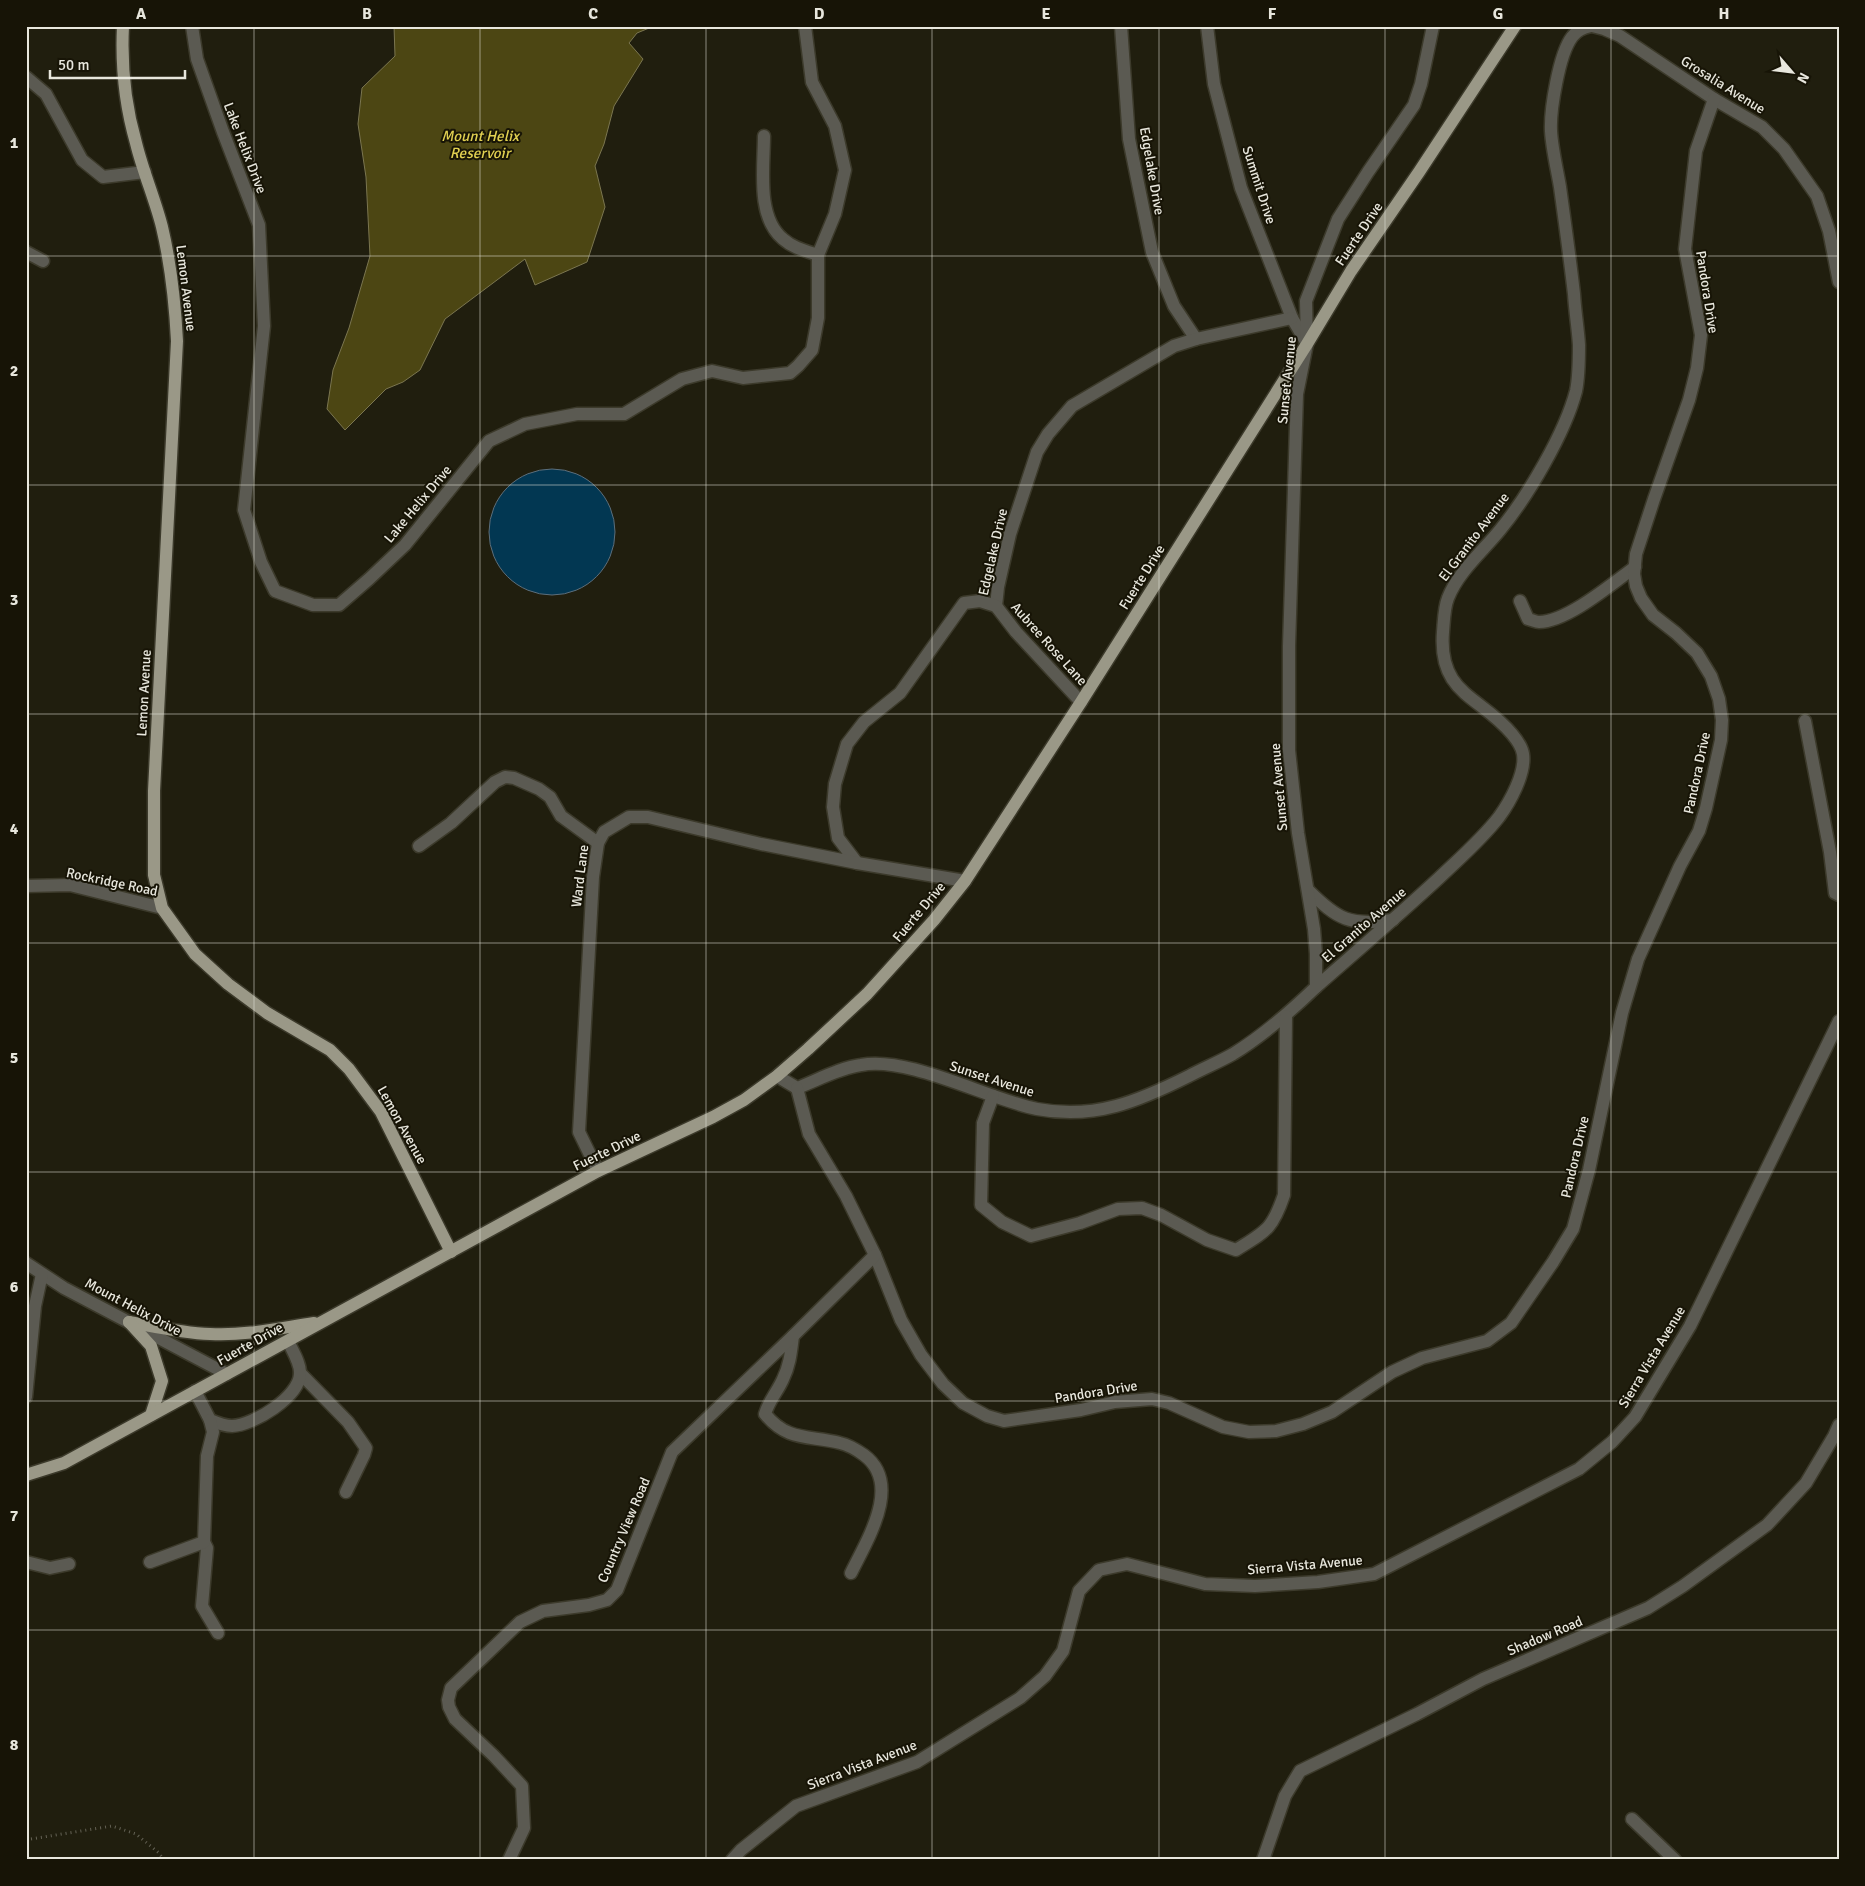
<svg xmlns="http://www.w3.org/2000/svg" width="1865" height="1886" font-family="Signika,sans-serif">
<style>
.water{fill:#4c4613;stroke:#7b7650}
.building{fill:#023752;stroke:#5d6e7a}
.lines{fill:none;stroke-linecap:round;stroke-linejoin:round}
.minor-casing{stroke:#3c3a2b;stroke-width:15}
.major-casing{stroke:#3c3a2b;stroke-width:15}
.path{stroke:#646255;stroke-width:3;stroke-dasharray:1 4;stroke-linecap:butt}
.minor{stroke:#5b5a52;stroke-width:12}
.major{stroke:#9a9887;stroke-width:12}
.grid{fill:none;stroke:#e8e7dd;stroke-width:1;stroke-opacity:0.55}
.labels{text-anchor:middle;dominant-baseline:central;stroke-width:4;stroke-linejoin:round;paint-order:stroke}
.street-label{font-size:14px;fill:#e8e7dd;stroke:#171406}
.water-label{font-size:15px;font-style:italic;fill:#e1d051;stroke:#171406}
.neatline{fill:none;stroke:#e8e7dd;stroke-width:2}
.grid-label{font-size:16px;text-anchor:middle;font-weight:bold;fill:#e8e7dd}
</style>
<rect width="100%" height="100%" fill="#201e0e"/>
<path class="water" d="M 394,26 L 654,26 L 637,33 L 629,43 L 643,59 L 614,106 L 604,144 L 595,166 L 605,207 L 587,262 L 535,285 L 525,259 L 445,319 L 420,370 L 403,382 L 386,389 L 345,430 L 327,409 L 333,370 L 349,328 L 370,256 L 366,177 L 358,124 L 362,88 L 395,56 Z"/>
<circle class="building" cx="552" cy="532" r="63"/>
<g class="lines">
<defs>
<g id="minor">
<path d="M 192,26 L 197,59 L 223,132 L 259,225 L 264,326 L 244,510 L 261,562 L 275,591 L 313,605 L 339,605 L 369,579 L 405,545 L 489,441 L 525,424 L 577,414 L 624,414 L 682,379 L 712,371 L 743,378 L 790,373 L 798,366 L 812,350 L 818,318 L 818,255 L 835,214 L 845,170 L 835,126 L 812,82 L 805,26"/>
<path d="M 1121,26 L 1129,139 L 1152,252 L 1174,306 L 1196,339"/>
<path d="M 1207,26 L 1214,84 L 1241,188 L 1292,318 L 1306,342"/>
<path d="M 1592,26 L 1604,29 L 1620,36 L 1714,99 L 1762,127 L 1784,149 L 1817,196 L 1829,231 L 1839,282"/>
<path d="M 26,77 L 46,94 L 82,160 L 103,177 L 145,172"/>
<path d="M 764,136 C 764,167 756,217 783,239 C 793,248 806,251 818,255"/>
<path d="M 26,252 L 43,261"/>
<path d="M 1520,601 L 1528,619 C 1532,620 1536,622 1539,622 C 1567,622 1613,583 1635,567"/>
<path d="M 996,606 L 998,587 L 1010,534 L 1037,452 L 1048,434 L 1072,406 L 1174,346 L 1196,339 L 1292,318"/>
<path d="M 996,606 L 1016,632 L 1081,702"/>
<path d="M 1805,721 L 1830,852 L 1835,893 L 1839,895"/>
<path d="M 419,846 L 451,823 L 495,782 L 505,777 L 514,778 L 539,789 L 550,797 L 561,816 L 598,843"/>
<path d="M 857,863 L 838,838 L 833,807 L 835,784 L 847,744 L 864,722 L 900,693 L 964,603 L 980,601 L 996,606"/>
<path d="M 26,886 L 70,885 L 162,908"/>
<path d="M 1308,890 C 1338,920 1350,926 1393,920"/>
<path d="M 1316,987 C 1357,951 1399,915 1439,878 C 1460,858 1482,839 1499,817 C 1510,802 1526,773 1523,754 C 1522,747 1517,740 1512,734 C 1481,696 1438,695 1443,632 C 1444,620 1444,608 1448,598 C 1458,572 1483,551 1500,530 C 1528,496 1565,433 1576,391 C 1579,376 1579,361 1579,345 C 1578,329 1575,311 1574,294 C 1570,259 1565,223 1560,187 C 1557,169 1552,149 1551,131 C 1550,110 1559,54 1572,37 C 1577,30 1583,28 1591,26"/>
<path d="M 777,1076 L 797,1088 C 818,1080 839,1068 861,1065 C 910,1056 987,1099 1037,1109 C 1095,1120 1139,1101 1189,1076 C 1204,1068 1219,1062 1233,1054 C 1264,1035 1290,1012 1316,987 L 1316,954 L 1314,929 L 1298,833 L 1289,750 L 1289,646 L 1297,394 L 1307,344 L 1306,301 L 1338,219 L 1368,172 L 1414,105 L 1421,84 L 1433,26"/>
<path d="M 797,1088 L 809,1134 L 846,1196 L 875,1255 L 901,1320 L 921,1355 L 943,1384 L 963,1403 L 987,1416 L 1004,1421 L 1081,1410 L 1115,1402 L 1152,1399 L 1169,1403 L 1223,1427 L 1249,1432 L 1276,1431 L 1303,1424 L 1332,1412 L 1392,1372 L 1422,1358 L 1487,1341 L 1511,1323 L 1553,1262 L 1573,1229 L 1589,1170 L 1622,1013 L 1638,959 L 1680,866 L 1699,831 L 1706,808 L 1721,740 L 1722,720 L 1719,699 L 1711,676 L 1697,653 L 1676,633 L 1653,615 L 1641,598 L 1636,586 L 1634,574 L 1636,554 L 1654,499 L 1689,400 L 1697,368 L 1701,335 L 1685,249 L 1696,151 L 1714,99"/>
<path d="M 993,1096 L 983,1123 L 981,1205 L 1002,1222 L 1031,1236 L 1080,1223 L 1118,1209 L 1142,1208 L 1161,1215 L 1207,1240 L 1236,1250 C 1266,1231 1272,1230 1284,1195 L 1286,1016"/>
<path d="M 598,1171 L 579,1132 L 593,877 L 598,843 L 604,832 L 629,817 L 648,817 L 761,844 L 857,863 L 965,881"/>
<path d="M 26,1263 L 64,1288 L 227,1374"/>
<path d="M 793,1336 C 791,1351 790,1365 783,1379 C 778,1391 769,1400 765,1414 C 788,1442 809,1435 840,1443 C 849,1445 857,1450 864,1455 C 903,1484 867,1540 851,1573"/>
<path d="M 300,1373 L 348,1422 L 366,1448 L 364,1455 L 346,1492"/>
<path d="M 195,1391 L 210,1420 C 217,1423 225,1426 232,1426 C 254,1425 299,1397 300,1374 C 301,1364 292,1350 288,1341"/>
<path d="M 26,1397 L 35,1306 L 42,1274"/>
<path d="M 204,1542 L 207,1548 L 202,1606 L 218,1633"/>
<path d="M 26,1562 L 50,1568 L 69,1564"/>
<path d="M 150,1562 L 204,1542 L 207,1456 L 213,1432 L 210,1420"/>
<path d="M 1632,1819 L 1675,1860"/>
<path d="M 509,1860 L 524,1828 L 522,1786 L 494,1756 L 455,1719 L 449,1707 L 448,1700 L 451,1688 L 520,1622 L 543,1611 L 589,1605 L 607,1600 L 617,1590 L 672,1452 L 793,1336 L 875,1255"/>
<path d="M 732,1860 L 741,1850 L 796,1806 L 917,1762 L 1020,1698 L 1045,1676 L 1063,1651 L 1079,1591 L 1099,1570 L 1127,1564 L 1205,1584 L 1255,1586 L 1318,1582 L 1374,1574 L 1579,1469 L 1612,1442 L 1635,1417 L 1690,1326 L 1839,1021"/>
<path d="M 1263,1860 L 1285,1796 L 1300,1771 L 1417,1714 L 1483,1679 L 1648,1608 L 1683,1586 L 1767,1525 L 1806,1483 L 1834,1436 L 1839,1425"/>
</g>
<g id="major">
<path d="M 123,26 C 121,66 125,105 136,143 C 143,172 155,199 162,227 C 171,265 175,302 177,341 L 154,791 L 154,875 L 162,908 L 195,954 L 228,984 L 267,1013 L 330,1050 L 349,1069 L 381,1112 L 451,1252"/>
<path d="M 129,1322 C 156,1327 183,1333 210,1334 C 245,1336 280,1328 314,1323"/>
<path d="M 129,1322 L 151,1346 L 162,1381 L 151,1415"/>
<path d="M 26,1475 L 64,1463 L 598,1171 L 713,1117 L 744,1100 L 777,1076 L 808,1049 L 867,994 L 934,920 L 965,881 L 1081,702 L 1307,344 L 1351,271 L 1419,172 L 1515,26"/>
</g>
</defs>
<use href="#minor" class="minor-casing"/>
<use href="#major" class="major-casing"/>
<path class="path" d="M 31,1839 L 112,1826 L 136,1834 L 159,1853 L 164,1860"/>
<use href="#minor" class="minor"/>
<use href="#major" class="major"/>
</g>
<path class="grid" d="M 254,26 L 254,1860M 480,26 L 480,1860M 706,26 L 706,1860M 932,26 L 932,1860M 1159,26 L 1159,1860M 1385,26 L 1385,1860M 1611,26 L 1611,1860M 26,256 L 1839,256M 26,485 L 1839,485M 26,714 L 1839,714M 26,943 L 1839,943M 26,1172 L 1839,1172M 26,1401 L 1839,1401M 26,1630 L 1839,1630"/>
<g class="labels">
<g class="street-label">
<text transform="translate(1723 85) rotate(32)">Grosalia Avenue</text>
<text transform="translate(245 148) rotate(69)">Lake Helix Drive</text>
<text transform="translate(1152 171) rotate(80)">Edgelake Drive</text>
<text transform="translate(1259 185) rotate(72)">Summit Drive</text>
<text transform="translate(1359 234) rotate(-56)">Fuerte Drive</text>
<text transform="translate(186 288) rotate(83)">Lemon Avenue</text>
<text transform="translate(1707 292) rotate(81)">Pandora Drive</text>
<text transform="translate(1287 380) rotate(-84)">Sunset Avenue</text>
<text transform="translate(418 504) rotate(-50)">Lake Helix Drive</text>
<text transform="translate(1474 537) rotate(-53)">El Granito Avenue</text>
<text transform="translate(993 552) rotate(-77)">Edgelake Drive</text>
<text transform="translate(1142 577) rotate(-58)">Fuerte Drive</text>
<text transform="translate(1049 644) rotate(48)">Aubree Rose Lane</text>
<text transform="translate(144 693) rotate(-87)">Lemon Avenue</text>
<text transform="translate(1697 773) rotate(-78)">Pandora Drive</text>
<text transform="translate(1279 787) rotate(-95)">Sunset Avenue</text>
<text transform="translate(580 876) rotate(-83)">Ward Lane</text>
<text transform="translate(112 882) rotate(12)">Rockridge Road</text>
<text transform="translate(919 912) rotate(-50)">Fuerte Drive</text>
<text transform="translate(1364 925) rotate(-41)">El Granito Avenue</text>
<text transform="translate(992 1079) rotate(18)">Sunset Avenue</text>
<text transform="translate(402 1125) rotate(61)">Lemon Avenue</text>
<text transform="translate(607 1151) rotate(-26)">Fuerte Drive</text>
<text transform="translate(1575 1157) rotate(-77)">Pandora Drive</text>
<text transform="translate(133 1307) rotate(28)">Mount Helix Drive</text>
<text transform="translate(250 1344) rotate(-29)">Fuerte Drive</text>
<text transform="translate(1652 1357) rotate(-59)">Sierra Vista Avenue</text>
<text transform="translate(1096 1392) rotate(-9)">Pandora Drive</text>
<text transform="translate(624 1530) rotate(-67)">Country View Road</text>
<text transform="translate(1305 1565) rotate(-5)">Sierra Vista Avenue</text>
<text transform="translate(1545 1636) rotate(-23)">Shadow Road</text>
<text transform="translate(862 1765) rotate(-21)">Sierra Vista Avenue</text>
</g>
<g class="water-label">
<text x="480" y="136">Mount Helix<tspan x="480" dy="17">Reservoir</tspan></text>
</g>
</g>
<rect width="1865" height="1886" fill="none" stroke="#171406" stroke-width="55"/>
<g transform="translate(1792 72) rotate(118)" stroke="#171406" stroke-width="4" paint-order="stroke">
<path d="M0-4L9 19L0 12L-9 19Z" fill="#e8e7dd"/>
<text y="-8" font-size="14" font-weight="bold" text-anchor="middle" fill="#e8e7dd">N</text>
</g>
<path d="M50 70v8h135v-8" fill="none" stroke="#e8e7dd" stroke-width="2.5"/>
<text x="58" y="70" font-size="15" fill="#e8e7dd" stroke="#171406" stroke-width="4" paint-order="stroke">50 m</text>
<rect x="28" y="28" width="1810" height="1830" class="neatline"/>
<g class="grid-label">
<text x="141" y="19">A</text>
<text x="367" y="19">B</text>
<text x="593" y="19">C</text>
<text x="819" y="19">D</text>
<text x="1046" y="19">E</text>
<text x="1272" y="19">F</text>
<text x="1498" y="19">G</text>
<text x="1724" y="19">H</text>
<text x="14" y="148">1</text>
<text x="14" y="376">2</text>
<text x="14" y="605">3</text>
<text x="14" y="834">4</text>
<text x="14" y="1063">5</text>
<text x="14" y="1292">6</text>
<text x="14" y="1521">7</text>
<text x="14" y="1750">8</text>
</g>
</svg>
